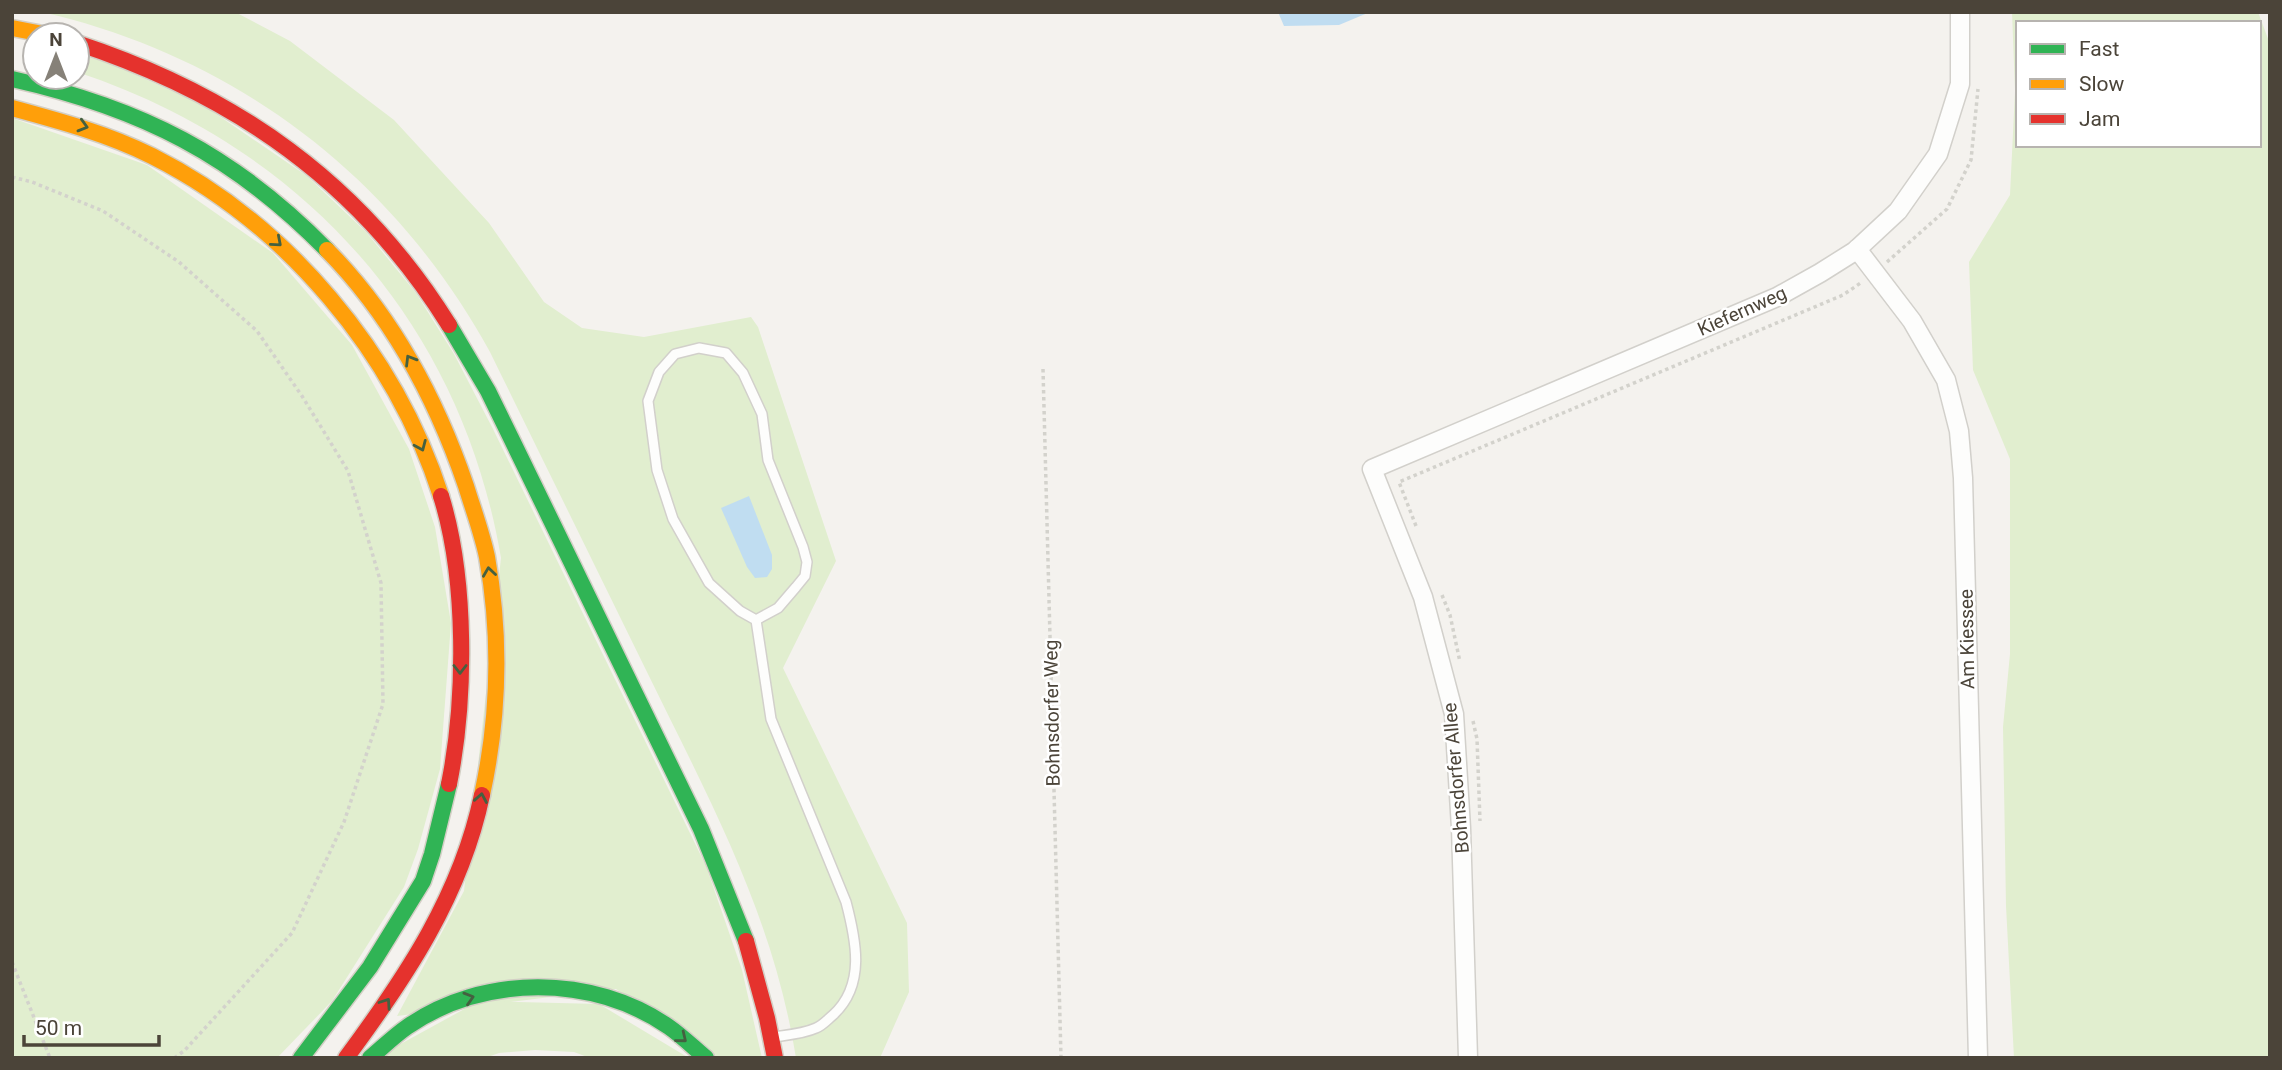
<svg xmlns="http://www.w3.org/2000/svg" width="2282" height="1070" font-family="Roboto,sans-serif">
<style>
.green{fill:#e1eecf;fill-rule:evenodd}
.water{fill:#c0ddf1}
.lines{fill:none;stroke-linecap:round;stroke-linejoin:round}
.lane-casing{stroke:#d2d0cb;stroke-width:12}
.street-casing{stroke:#d2d0cb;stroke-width:21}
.fast-casing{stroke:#d3cfc5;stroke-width:19}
.slow-casing{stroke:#d3cfc5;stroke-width:19}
.jam-casing{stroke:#d3cfc5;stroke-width:19}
.path{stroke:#d3d2cc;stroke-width:3.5;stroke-dasharray:3.5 3.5;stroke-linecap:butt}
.lane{stroke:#fdfdfc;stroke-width:9}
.street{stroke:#fdfdfc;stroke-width:18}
.fast{stroke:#30b455;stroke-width:16}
.slow{stroke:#ff9f0a;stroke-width:16}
.jam{stroke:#e5322d;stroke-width:16}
.oneway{stroke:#446040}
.labels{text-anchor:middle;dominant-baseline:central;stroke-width:5;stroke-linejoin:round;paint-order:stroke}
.street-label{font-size:19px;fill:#4b4439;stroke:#fff}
</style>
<rect width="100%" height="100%" fill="#f4f2ee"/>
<g class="green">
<path d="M 42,12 L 235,12 L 290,41 L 394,120 L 489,223 L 544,302 L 582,328 L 644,337 L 751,317 L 758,327 L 836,561 L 783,668 L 907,923 L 909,992 L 880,1058 L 796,1058 C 773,914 709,799 646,670 C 594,564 542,458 490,352 C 394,177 237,57 42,12 Z"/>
<path d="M 2012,12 L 2258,12 L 2270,44 L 2270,1058 L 2014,1058 L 2006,906 L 2003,727 L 2010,654 L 2010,459 L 1973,370 L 1969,262 L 2010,195 L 2015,91 ZM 2018,23 L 2259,23 L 2259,145 L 2018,145 Z"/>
<path d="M 77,54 L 112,64 L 203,105 L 307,176 L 366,232 L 416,293 L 454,354 L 493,429 L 706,866 L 742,970 L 762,1058 L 716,1058 L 616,989 L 397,1016 L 464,891 L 501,558 C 461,322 303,147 77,72 Z"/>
<path d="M 12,118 L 147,165 L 273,253 L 352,345 L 409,449 L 435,527 L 451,623 L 440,769 L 418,849 L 404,887 L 332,1001 L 277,1058 L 12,1058 Z"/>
<path d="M 479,1001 L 599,1004 L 689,1058 L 590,1058 L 574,1052 L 535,1050 L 499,1053 L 485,1058 L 375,1058 Z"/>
</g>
<g class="water">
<path d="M 1278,12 L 1370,12 L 1339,25 L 1284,26 Z"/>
<path d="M 749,496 L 772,555 L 772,569 L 767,577 L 755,578 L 747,567 L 721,508 Z"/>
</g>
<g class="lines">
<defs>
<path id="lane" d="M 756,620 L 778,608 L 796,587 L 805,576 L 807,562 L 803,547 L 768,460 L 762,414 L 743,373 L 726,353 L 699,348 L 675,354 L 659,372 L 648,401 L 657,470 L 673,519 L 709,583 L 740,611 L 756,620 L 771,719 L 846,902 C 856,940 866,985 833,1015 C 828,1019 822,1026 816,1028 C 803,1034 787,1035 773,1037"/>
<g id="street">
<path d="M 1857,249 L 1912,321 L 1946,380 L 1959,431 L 1963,478 L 1978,1058"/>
<path d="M 1468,1058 L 1461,828 L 1454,714 L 1423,597 L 1372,469 L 1777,297 L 1820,273 L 1855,251 L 1898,211 L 1938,154 L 1960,84 L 1960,12"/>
</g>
<g id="fast">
<path d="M 12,79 C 141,108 234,155 327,250"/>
<path d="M 449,325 L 488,391 L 511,438 L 701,829 L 746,941"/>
<path d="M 301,1058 L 370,967 L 423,881 L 432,854 L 449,784"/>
<path d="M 370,1058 C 382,1048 394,1036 407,1027 C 483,974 593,974 669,1027 C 682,1036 694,1048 706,1058"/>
</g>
<g id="slow">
<path d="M 12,28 L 48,35"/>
<path d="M 12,108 C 60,121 108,134 152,156 C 287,224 395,353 441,496"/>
<path d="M 327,250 C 392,316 436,398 466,486 C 473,509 482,533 487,557 C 501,636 499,717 482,795"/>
</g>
<g id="jam">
<path d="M 77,43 C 235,95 360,182 449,325"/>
<path d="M 441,496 C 467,579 466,700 449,784"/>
<path d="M 746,941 L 767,1018 L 775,1058"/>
<path d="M 346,1058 C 406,977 461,895 482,795"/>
</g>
</defs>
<use href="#lane" class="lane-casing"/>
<use href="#street" class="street-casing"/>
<use href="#fast" class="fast-casing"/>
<use href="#slow" class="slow-casing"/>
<use href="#jam" class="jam-casing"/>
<g class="path">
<path d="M 12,177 L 32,182 L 103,211 L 179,262 L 257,331 L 302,396 L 348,471 L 381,583 L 383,704 L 344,822 L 292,933 L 184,1051 L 174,1058"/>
<path d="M 1887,262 L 1947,209 L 1971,160 L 1978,89"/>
<path d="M 1043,369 L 1061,1058"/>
<path d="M 1416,526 L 1399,482 L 1843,295 L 1862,282"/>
<path d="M 1442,595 L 1450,615 L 1460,662"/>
<path d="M 1473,721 L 1477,739 L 1480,821"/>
<path d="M 12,962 L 50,1058"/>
</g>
<use href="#lane" class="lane"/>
<use href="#street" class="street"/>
<use href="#fast" class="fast"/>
<use href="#slow" class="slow"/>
<use href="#jam" class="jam"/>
</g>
<defs><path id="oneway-chevron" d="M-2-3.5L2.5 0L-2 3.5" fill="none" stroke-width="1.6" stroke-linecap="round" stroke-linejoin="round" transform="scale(1.75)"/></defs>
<g class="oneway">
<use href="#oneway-chevron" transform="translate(83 126) rotate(16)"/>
<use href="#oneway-chevron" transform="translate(277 242) rotate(41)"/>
<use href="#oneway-chevron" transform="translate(410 360) rotate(-121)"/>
<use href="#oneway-chevron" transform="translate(421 446) rotate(67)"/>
<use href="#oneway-chevron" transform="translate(489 572) rotate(-98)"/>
<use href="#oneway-chevron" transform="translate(460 669) rotate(90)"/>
<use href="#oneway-chevron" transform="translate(481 798) rotate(-80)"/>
<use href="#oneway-chevron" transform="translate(469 998) rotate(-17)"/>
<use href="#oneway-chevron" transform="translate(386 1003) rotate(-56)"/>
<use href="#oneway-chevron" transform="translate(682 1038) rotate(39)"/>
</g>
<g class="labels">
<g class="street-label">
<text transform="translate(1742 311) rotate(-24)">Kiefernweg</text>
<text transform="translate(1967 639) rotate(-91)">Am Kiessee</text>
<text transform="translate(1052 713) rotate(-91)">Bohnsdorfer Weg</text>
<text transform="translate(1456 778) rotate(-95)">Bohnsdorfer Allee</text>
</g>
</g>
<rect width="2282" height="1070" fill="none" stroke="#4b4439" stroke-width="28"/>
<rect x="2016" y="21" width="245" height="126" fill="#ffffff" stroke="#b7b4b0" stroke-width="2"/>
<rect x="2030" y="44" width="35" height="10" fill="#30b455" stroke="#b7b4b0" stroke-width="2"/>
<text x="2079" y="56" font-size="21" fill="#4b4439">Fast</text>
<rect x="2030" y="79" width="35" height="10" fill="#ff9f0a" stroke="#b7b4b0" stroke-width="2"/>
<text x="2079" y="91" font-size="21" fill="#4b4439">Slow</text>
<rect x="2030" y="114" width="35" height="10" fill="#e5322d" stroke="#b7b4b0" stroke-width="2"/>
<text x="2079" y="126" font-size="21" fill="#4b4439">Jam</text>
<g transform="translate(56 56)"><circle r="33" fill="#ffffff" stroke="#b7b4b0" stroke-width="2"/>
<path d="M0-5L12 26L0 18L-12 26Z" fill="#868178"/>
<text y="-10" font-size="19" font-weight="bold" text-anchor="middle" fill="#4b4439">N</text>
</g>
<path d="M24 1035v10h135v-10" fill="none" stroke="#4b4439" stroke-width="3.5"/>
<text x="35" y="1035" font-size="21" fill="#4b4439" stroke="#ffffff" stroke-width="5" paint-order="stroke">50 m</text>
</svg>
